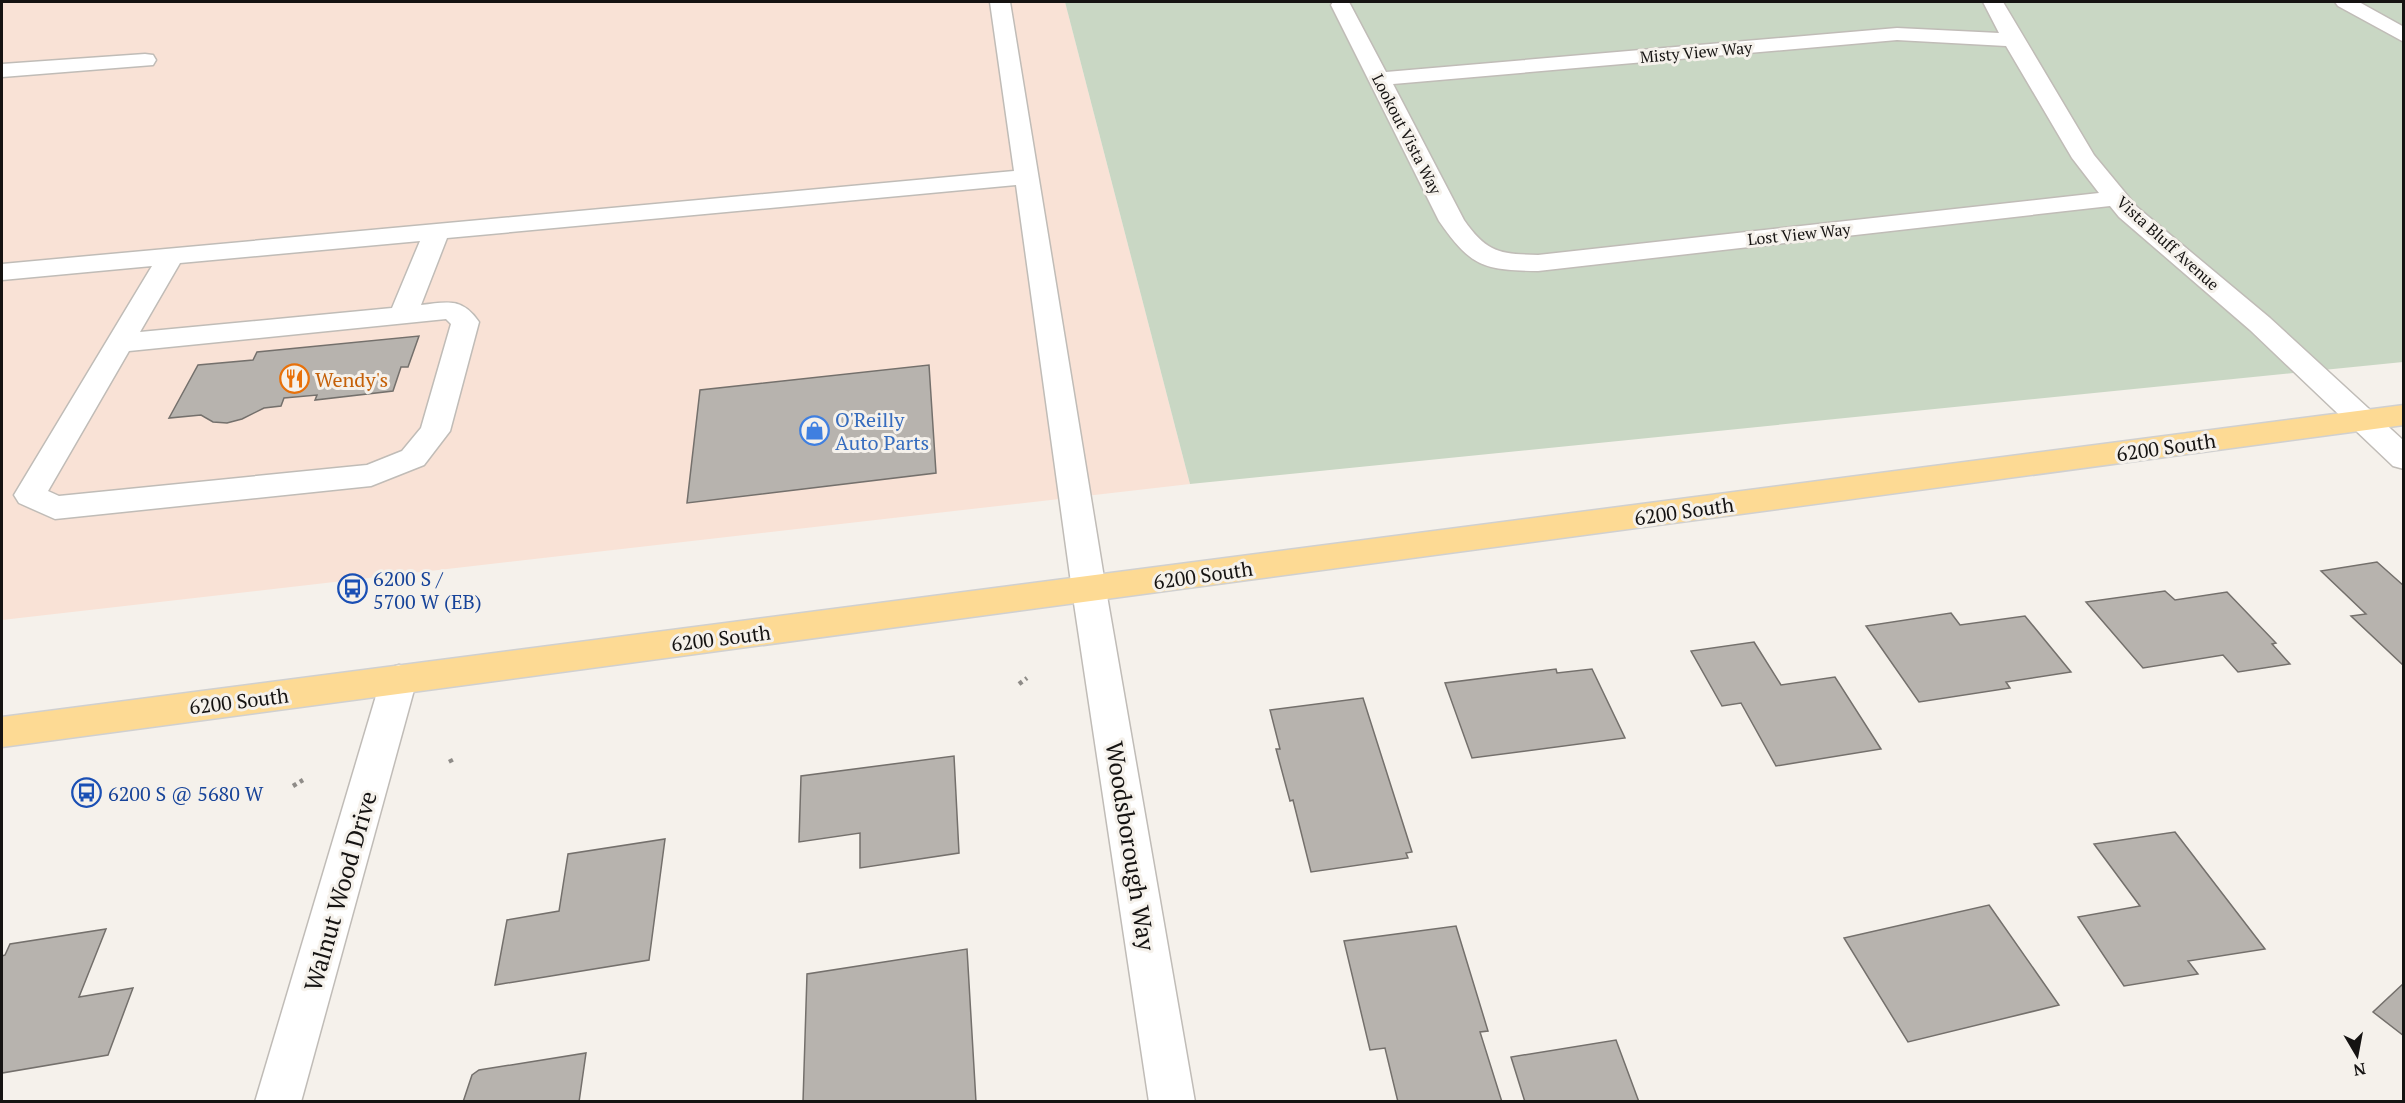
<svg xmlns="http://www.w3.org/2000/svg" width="2405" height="1103" font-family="'PT Serif',serif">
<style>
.commercial{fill:#f9e2d6}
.green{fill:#c9d7c4}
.building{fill:#b7b3ae;stroke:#74706c;stroke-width:1.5}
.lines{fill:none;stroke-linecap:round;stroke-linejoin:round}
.minor-casing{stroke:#c0bcb7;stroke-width:3}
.major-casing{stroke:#d0d0d0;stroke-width:3}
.path{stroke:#8f8c88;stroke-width:4.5;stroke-dasharray:4 4;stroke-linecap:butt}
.minor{fill:#fff;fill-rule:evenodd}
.major{fill:#fdda94;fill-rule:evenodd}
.labels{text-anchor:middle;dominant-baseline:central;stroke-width:6;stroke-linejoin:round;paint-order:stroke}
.far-street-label{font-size:16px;fill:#151312;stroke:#f5f1eb}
.food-label{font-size:20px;fill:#c56008;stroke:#f5f1eb;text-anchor:start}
.shop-label{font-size:20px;fill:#366cbe;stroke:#f5f1eb;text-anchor:start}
.street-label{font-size:20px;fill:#151312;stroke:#f5f1eb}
.transit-label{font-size:20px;fill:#164399;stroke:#f5f1eb;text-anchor:start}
.near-street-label{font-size:24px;fill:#151312;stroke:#f5f1eb}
</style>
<rect width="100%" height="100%" fill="#f5f1eb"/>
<path class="commercial" d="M 2,2 L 1065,2 L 1190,484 L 2,620 Z"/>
<path class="green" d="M 1065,2 L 2403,2 L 2403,362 L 1190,484 Z"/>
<g class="building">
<path d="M 419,336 L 408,367 L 401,367 L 393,391 L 315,400 L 317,395 L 284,398 L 281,406 L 264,408 L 242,419 L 227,423 L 213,422 L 201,415 L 169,418 L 198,365 L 253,360 L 257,352 Z"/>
<path d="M 929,365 L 936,473 L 687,503 L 700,390 Z"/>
<path d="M 2377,562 L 2404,586 L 2404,666 L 2351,616 L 2366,614 L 2321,571 Z"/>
<path d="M 2165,591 L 2175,600 L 2227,592 L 2276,643 L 2272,644 L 2290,664 L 2238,672 L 2223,655 L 2143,668 L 2086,602 Z"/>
<path d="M 1951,613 L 1960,625 L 2025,616 L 2071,672 L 2006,682 L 2010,688 L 1919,702 L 1866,626 Z"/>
<path d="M 1754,642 L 1781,685 L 1835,677 L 1881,749 L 1776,766 L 1741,703 L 1722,706 L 1691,651 Z"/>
<path d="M 1556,669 L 1557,673 L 1592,669 L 1625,738 L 1472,758 L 1445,683 Z"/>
<path d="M 1363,698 L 1412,852 L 1406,853 L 1408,858 L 1311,872 L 1293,800 L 1290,801 L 1276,749 L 1280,749 L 1270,710 Z"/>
<path d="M 954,756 L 959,853 L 860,868 L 860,833 L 799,842 L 801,776 Z"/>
<path d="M 2175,832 L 2265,949 L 2188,961 L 2198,974 L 2124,986 L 2078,917 L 2140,906 L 2094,844 Z"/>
<path d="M 665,839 L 649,960 L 495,985 L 507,920 L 559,911 L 568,854 Z"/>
<path d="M 1989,905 L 2059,1005 L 1908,1042 L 1844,938 Z"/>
<path d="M 1456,926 L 1488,1031 L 1480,1032 L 1502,1102 L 1398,1102 L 1385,1048 L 1370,1050 L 1344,941 Z"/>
<path d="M 106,929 L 79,997 L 133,988 L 108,1055 L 2,1073 L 2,956 L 5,955 L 10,944 Z"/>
<path d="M 967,949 L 976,1102 L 803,1102 L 807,974 Z"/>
<path d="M 2404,983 L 2404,1036 L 2373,1012 Z"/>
<path d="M 1616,1040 L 1639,1102 L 1525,1102 L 1511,1057 Z"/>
<path d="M 586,1053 L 579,1102 L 463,1102 L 472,1075 L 479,1070 Z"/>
</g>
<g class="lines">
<defs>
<g id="minor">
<path d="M 990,2 L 1010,2 L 1106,590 L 1195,1102 L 1149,1102 L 1072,590 L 1016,185 L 447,238 L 421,305 C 447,302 462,297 479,322 L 450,431 L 424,465 L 371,486 L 55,519 L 19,503 L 14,495 L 152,266 L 2,280 L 2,264 L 1014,171 ZM 420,241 L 392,308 L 140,332 L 180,263 ZM 446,319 L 451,324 L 421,428 L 402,451 L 367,465 L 59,496 L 48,491 L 129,351 Z"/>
<path d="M 1333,2 L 1349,2 L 1386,72 L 1897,28 L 1999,33 L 1983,2 L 2003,2 L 2094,155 L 2137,207 L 2270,318 L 2404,441 L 2404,469 L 2393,466 L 2250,330 L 2119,217 L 2110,206 L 1538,271 C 1483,270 1471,267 1439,221 L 1331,5 ZM 1897,40 L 2006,46 L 2072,158 L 2099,193 L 1538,255 C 1500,254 1487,253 1464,220 L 1393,84 Z"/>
<path d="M 2335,2 L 2359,2 L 2404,27 L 2404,42 L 2338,6 Z"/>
<path d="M 145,54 L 153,55 L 156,60 L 153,65 L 2,77 L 2,64 Z"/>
<path d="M 399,665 L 412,669 L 417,679 L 301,1102 L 255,1102 L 381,679 L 386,669 Z"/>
</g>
<path id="major" d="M 2404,405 L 2404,425 L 2,747 L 2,717 Z"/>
</defs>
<use href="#minor" class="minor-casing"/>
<use href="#major" class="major-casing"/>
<g class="path">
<path d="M 1019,684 L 1027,678"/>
<path d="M 450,759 L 453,765"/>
<path d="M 293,786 L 303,780"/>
</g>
<use href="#minor" class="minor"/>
<use href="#major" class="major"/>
</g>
<defs>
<symbol id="restaurant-ring" viewBox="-11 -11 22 22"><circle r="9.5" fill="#f5f1eb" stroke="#e8710a" stroke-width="1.5"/><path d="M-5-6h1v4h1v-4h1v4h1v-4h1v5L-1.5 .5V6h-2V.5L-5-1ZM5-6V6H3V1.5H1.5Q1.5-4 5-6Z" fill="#e8710a"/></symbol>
<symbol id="shop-ring" viewBox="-11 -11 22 22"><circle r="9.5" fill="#f5f1eb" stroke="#3f7fe0" stroke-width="1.5"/><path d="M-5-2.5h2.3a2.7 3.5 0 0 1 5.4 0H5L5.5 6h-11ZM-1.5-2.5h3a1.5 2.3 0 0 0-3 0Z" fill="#3f7fe0"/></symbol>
<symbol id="bus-ring" viewBox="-11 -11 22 22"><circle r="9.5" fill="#f5f1eb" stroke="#1a4fb4" stroke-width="1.5"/><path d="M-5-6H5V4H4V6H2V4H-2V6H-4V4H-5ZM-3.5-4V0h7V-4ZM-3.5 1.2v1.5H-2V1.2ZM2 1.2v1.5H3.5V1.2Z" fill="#1a4fb4"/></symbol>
</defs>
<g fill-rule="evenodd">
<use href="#restaurant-ring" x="278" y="362" width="33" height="33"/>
<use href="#shop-ring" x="798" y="414" width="33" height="33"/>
<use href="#bus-ring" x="336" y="572" width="33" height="33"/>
<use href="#bus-ring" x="70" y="776" width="33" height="33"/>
</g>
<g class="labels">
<g class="far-street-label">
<text transform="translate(1696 52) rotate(-5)">Misty View Way</text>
<text transform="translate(1407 134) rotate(63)">Lookout Vista Way</text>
<text transform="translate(1799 234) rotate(-6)">Lost View Way</text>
<text transform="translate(2168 243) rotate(42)">Vista Bluff Avenue</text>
</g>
<g class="food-label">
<text x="315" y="379">Wendy's</text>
</g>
<g class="shop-label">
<text x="835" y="419">O'Reilly<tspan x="835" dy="23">Auto Parts</tspan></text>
</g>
<g class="street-label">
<text transform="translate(2166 447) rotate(-8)">6200 South</text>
<text transform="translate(1684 511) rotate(-8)">6200 South</text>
<text transform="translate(1203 575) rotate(-8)">6200 South</text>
<text transform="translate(721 638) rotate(-7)">6200 South</text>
<text transform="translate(239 701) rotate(-7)">6200 South</text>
</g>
<g class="transit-label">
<text x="373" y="578">6200 S /<tspan x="373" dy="23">5700 W (EB)</tspan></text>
<text x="108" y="793">6200 S @ 5680 W</text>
</g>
<g class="near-street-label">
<text transform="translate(1131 846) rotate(81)">Woodsborough Way</text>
<text transform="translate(340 891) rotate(-74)">Walnut Wood Drive</text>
</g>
</g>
<rect width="2405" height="1103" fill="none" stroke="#151312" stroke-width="6"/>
<g transform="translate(2357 1055) rotate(170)" stroke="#f5f1eb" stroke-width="4.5" paint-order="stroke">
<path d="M0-4.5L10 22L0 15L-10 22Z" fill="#151312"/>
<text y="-9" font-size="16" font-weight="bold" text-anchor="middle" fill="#151312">N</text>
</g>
</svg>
